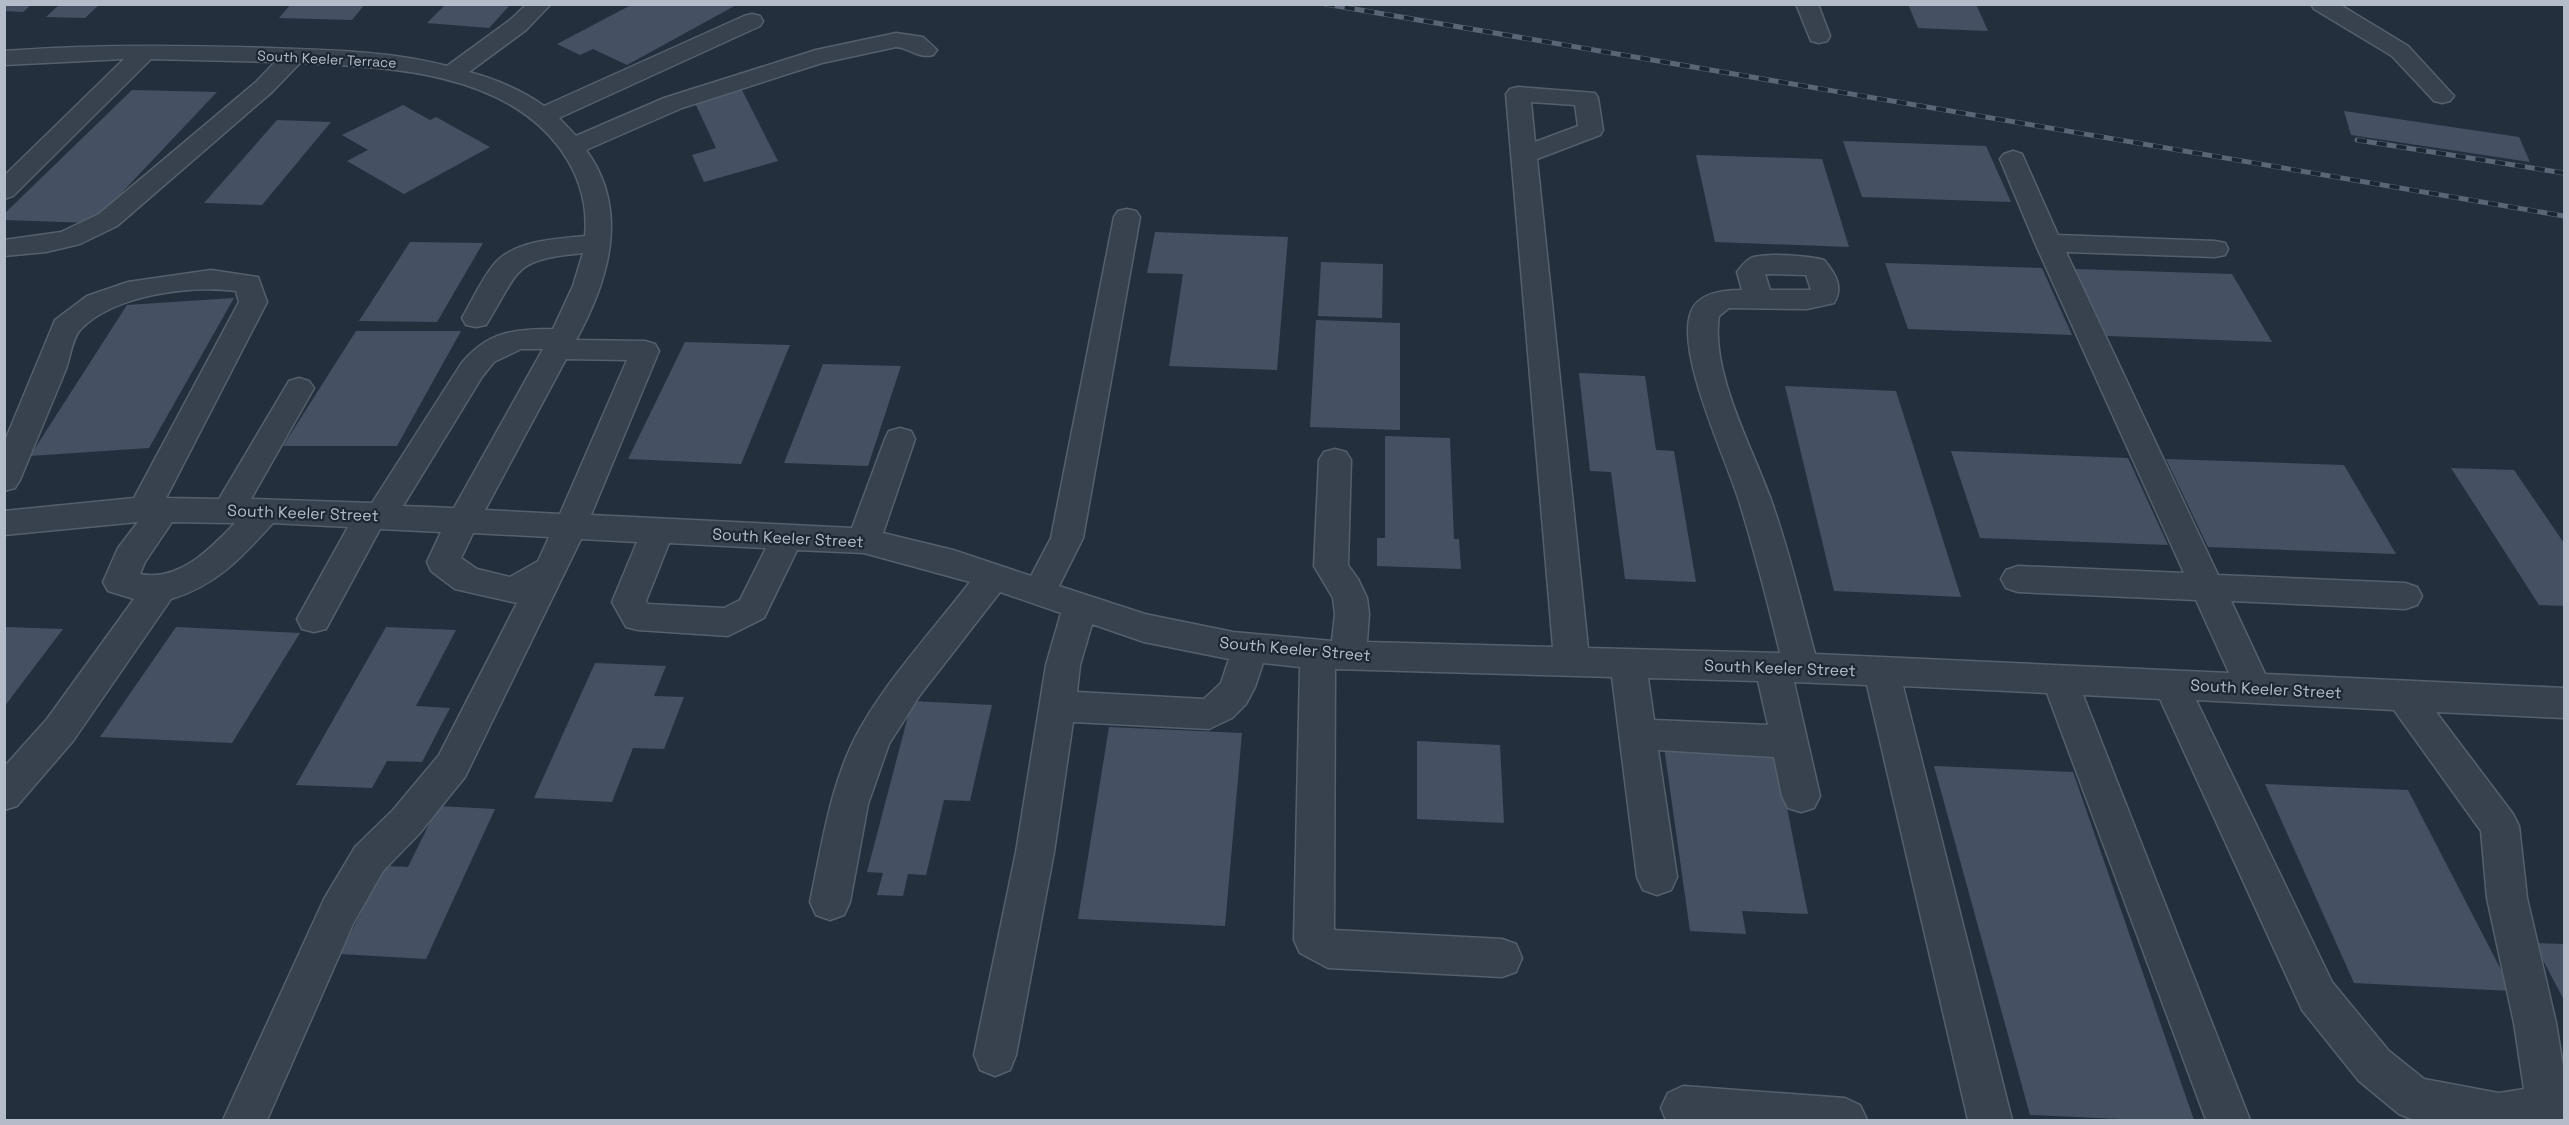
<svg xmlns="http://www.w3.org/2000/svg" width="2569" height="1125" font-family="'Space Grotesk',sans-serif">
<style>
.building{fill:#455162}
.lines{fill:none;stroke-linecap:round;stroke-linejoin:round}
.minor-casing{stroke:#565f6c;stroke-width:3}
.minor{fill:#38414e;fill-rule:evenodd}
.rail-casing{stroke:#5a6575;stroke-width:5}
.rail{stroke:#1d2633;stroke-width:4;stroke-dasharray:10;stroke-linecap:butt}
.labels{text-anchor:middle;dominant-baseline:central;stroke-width:4.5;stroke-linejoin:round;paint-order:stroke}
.far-street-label{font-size:14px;fill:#b4bcc9;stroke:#1d2633}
.street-label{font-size:16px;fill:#b4bcc9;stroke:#1d2633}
</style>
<rect width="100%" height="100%" fill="#242f3e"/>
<g class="building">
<path d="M 4,4 L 32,4 L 23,12 L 4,11 Z"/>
<path d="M 60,4 L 100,4 L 85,18 L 46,17 Z"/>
<path d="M 291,4 L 365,4 L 352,20 L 279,18 Z"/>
<path d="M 446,4 L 511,4 L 489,28 L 427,23 Z"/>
<path d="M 633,4 L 738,4 L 627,65 L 593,49 L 580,55 L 557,44 Z"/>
<path d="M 1908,4 L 1976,4 L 1988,31 L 1918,28 Z"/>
<path d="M 132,90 L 217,92 L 93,223 L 4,220 L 4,214 Z"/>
<path d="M 742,90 L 778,161 L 704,182 L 692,155 L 716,148 L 695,103 Z"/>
<path d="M 403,105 L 430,120 L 436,117 L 490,147 L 404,194 L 347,161 L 368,150 L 342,135 Z"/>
<path d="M 2344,111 L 2519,137 L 2530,162 L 2351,135 Z"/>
<path d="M 277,120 L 331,122 L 262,205 L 204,203 Z"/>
<path d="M 1843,141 L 1986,146 L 2011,202 L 1862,197 Z"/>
<path d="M 1696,155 L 1822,159 L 1849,247 L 1715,242 Z"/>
<path d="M 1155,232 L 1288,237 L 1277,370 L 1169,366 L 1183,274 L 1147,273 Z"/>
<path d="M 410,242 L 483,243 L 437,322 L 359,321 Z"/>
<path d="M 1321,262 L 1383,264 L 1382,318 L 1318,316 Z"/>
<path d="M 1885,263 L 2042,268 L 2072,335 L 1908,329 Z"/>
<path d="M 2075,269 L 2232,274 L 2272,342 L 2107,336 Z"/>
<path d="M 234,298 L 149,448 L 30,456 L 127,305 Z"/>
<path d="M 1316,320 L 1400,323 L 1400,430 L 1310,427 Z"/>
<path d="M 356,331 L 461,331 L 397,446 L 283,446 Z"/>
<path d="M 685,342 L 790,345 L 741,464 L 628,459 Z"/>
<path d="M 823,364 L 901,366 L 868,466 L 784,463 Z"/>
<path d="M 1579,373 L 1645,376 L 1656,450 L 1674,451 L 1696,582 L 1625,579 L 1611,472 L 1590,471 Z"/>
<path d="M 1785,386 L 1896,391 L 1961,597 L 1834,591 Z"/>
<path d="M 1385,436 L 1450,438 L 1454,539 L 1459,539 L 1461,569 L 1377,566 L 1377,538 L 1385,538 Z"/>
<path d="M 1951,451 L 2128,458 L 2168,545 L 1980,538 Z"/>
<path d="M 2166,459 L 2344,465 L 2396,554 L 2208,547 Z"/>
<path d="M 2451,468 L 2514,470 L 2564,543 L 2564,606 L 2539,605 Z"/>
<path d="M 4,627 L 63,629 L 4,707 Z"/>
<path d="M 176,627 L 300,633 L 232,743 L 100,737 Z"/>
<path d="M 386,627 L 456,630 L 416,706 L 450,708 L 422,762 L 387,761 L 372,788 L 296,785 Z"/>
<path d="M 595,663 L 666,666 L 654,696 L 684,697 L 664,749 L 633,748 L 612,802 L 534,798 Z"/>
<path d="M 912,701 L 992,705 L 970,801 L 944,800 L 926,875 L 908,874 L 903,896 L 877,895 L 883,873 L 867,872 Z"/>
<path d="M 1109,727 L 1242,733 L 1225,926 L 1078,919 Z"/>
<path d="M 1417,741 L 1500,745 L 1504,823 L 1417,819 Z"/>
<path d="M 1664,747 L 1776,752 L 1808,914 L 1742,911 L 1746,934 L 1690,931 Z"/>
<path d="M 1934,766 L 2073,772 L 2194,1120 L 2144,1120 L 2030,1115 Z"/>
<path d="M 2265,784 L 2408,790 L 2512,991 L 2354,983 Z"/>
<path d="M 438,806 L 495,809 L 426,959 L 340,954 L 385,866 L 408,867 Z"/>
<path d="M 2534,943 L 2564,944 L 2564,1000 Z"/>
</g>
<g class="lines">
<defs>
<g id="minor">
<path d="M 527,4 L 551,4 L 526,30 L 469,72 C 495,79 522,90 544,106 L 744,16 L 752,14 L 760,16 L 763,21 L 760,26 L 559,118 L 576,136 L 664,98 L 816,50 L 896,33 L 923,37 L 937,50 L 933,55 C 918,59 910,48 896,47 L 822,63 L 682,108 L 586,150 C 630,210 609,280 576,340 L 645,341 L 655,344 L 659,351 L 591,515 L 852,528 L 885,439 L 889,431 L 900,428 L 911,431 L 915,439 L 883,533 L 953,550 L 1031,576 L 1051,538 L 1114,217 L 1118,211 L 1127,209 L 1136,211 L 1140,217 L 1083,538 L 1059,586 L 1145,614 L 1233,632 L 1332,641 L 1335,614 L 1333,598 L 1314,566 L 1319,460 L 1324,452 L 1335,449 L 1346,452 L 1351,460 L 1348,565 L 1358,579 L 1367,598 L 1369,614 L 1367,642 L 1553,647 L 1506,94 L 1510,89 L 1518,87 L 1595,93 L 1598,98 L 1603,130 L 1600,135 L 1537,159 L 1588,648 L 1780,653 C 1768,603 1755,553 1740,504 C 1727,460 1675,353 1691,312 C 1698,292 1725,290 1742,290 L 1737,272 C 1741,267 1745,261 1751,258 C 1765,252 1809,256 1824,260 C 1835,273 1844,287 1834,303 L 1807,309 L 1729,308 L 1719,316 C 1710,371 1752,447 1771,500 C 1789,550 1801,602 1815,654 L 2229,673 L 2196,600 L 2018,592 L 2006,588 L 2001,579 L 2006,570 L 2018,566 L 2184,573 L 2035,243 L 2000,159 L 2004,154 L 2013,151 L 2022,154 L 2058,235 L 2215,241 L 2225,243 L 2228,249 L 2225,255 L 2215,257 L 2066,252 L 2218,575 L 2405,583 L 2417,587 L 2422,596 L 2417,605 L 2405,609 L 2231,601 L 2265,674 L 2564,688 L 2564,718 L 2436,712 L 2513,814 L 2519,826 L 2527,898 L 2556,1023 L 2564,1072 L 2564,1120 L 2414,1120 L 2399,1114 L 2359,1081 L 2302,1010 L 2160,699 L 2083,695 L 2250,1120 L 2206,1120 L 2047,693 L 1903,686 L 2012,1120 L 1968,1120 L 1867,685 L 1794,682 L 1820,796 L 1814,808 L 1801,812 L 1788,808 L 1782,796 L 1774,757 L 1658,750 L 1677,877 L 1671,890 L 1657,895 L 1643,890 L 1637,877 L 1612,677 L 1335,669 L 1334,930 L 1502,939 L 1516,944 L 1522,958 L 1516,972 L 1502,977 L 1328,968 L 1300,953 L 1294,940 L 1300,667 L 1263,663 L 1255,687 L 1246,704 L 1232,718 L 1209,729 L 1073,722 L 1054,852 L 1016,1055 L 1010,1070 L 995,1076 L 980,1070 L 974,1055 L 1016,852 L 1046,665 L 1061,613 L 1000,592 L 920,695 L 889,744 L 868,804 L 850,902 L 844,915 L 830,920 L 816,915 L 810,902 C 822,845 831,778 861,727 C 891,675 933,630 970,582 L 864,553 L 797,550 L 764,618 L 728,636 L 638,630 L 626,627 L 612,602 L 637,542 L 581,539 L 465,777 L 419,834 L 383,871 L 353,924 L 267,1120 L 223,1120 L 324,899 L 355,847 L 393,810 L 439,755 L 517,603 L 455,589 L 431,571 L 427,562 L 441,532 L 380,529 L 326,629 L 314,632 L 302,629 L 297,619 L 348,527 L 273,523 C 241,558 217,585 171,599 L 73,741 L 17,806 L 4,810 L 4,767 L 47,719 L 134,599 L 108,591 L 103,582 L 118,548 L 138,522 L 4,535 L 4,511 L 134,498 L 239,302 L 236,291 C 190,285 113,295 80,330 C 72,339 70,358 66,369 C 51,406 35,443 20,480 L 15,488 L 4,491 L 4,443 L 55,320 L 87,296 L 128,282 L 211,270 L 258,277 L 267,302 L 166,498 L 219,499 L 289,381 L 299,378 L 309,381 L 314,388 L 251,499 L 372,503 L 461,364 C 487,332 513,329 553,329 L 573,286 L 583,253 C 511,260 521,269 486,325 L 476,327 L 466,325 L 462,318 C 473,299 482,278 496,262 C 517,240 557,239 585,236 C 588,204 579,175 561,150 C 504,71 388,67 300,63 L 272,92 L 117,226 L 80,244 L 46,252 L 4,256 L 4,240 L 61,232 L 99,214 L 256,82 L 275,62 L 151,59 L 13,196 L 4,199 L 4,176 L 124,59 L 4,65 L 4,51 C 93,44 181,45 269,48 C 328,50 390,51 447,66 L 510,20 ZM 1531,102 L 1575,105 L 1578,126 L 1535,142 ZM 1765,274 L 1806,275 L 1811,290 L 1770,290 ZM 521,349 L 543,349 L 454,508 L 403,506 L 482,377 L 494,362 ZM 566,359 L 627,360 L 560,514 L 485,510 ZM 172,522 L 228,523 L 235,523 C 210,549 179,582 140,574 L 145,562 ZM 473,533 L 549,537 L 538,561 L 510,577 L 477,569 L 461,558 ZM 669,543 L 766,548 L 740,600 L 724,608 L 648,604 L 646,601 ZM 1092,624 L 1144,642 L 1229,659 L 1221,683 L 1204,699 L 1077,692 L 1080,665 ZM 1648,678 L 1758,681 L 1768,725 L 1654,720 ZM 2196,700 L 2394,710 L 2481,831 L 2487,898 L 2514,1023 L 2524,1089 L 2499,1093 L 2424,1079 L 2389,1051 L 2332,982 Z"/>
<path d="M 1796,4 L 1818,4 L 1830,36 L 1827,41 L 1819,43 L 1811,41 Z"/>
<path d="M 2311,4 L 2339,4 L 2408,46 L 2454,96 L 2450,101 L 2442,103 L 2434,101 L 2392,56 L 2314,9 Z"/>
<path d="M 1683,1086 L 1845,1098 L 1860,1105 L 1867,1120 L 1666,1120 L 1661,1108 L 1668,1093 Z"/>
</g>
</defs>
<use href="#minor" class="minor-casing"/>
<use href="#minor" class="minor"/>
<defs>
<g id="rail">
<path d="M 1325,4 L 2564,216"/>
<path d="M 2357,140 L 2564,173"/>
</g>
</defs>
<use href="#rail" class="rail-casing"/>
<use href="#rail" class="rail"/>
</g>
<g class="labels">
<g class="far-street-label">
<text transform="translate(327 59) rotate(3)">South Keeler Terrace</text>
</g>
<g class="street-label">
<text transform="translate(303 513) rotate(2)">South Keeler Street</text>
<text transform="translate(788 538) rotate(3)">South Keeler Street</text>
<text transform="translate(1295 649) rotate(5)">South Keeler Street</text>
<text transform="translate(1780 668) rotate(2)">South Keeler Street</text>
<text transform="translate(2266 689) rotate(3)">South Keeler Street</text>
</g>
</g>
<rect width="2569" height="1125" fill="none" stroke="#b4bcc9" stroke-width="12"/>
</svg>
